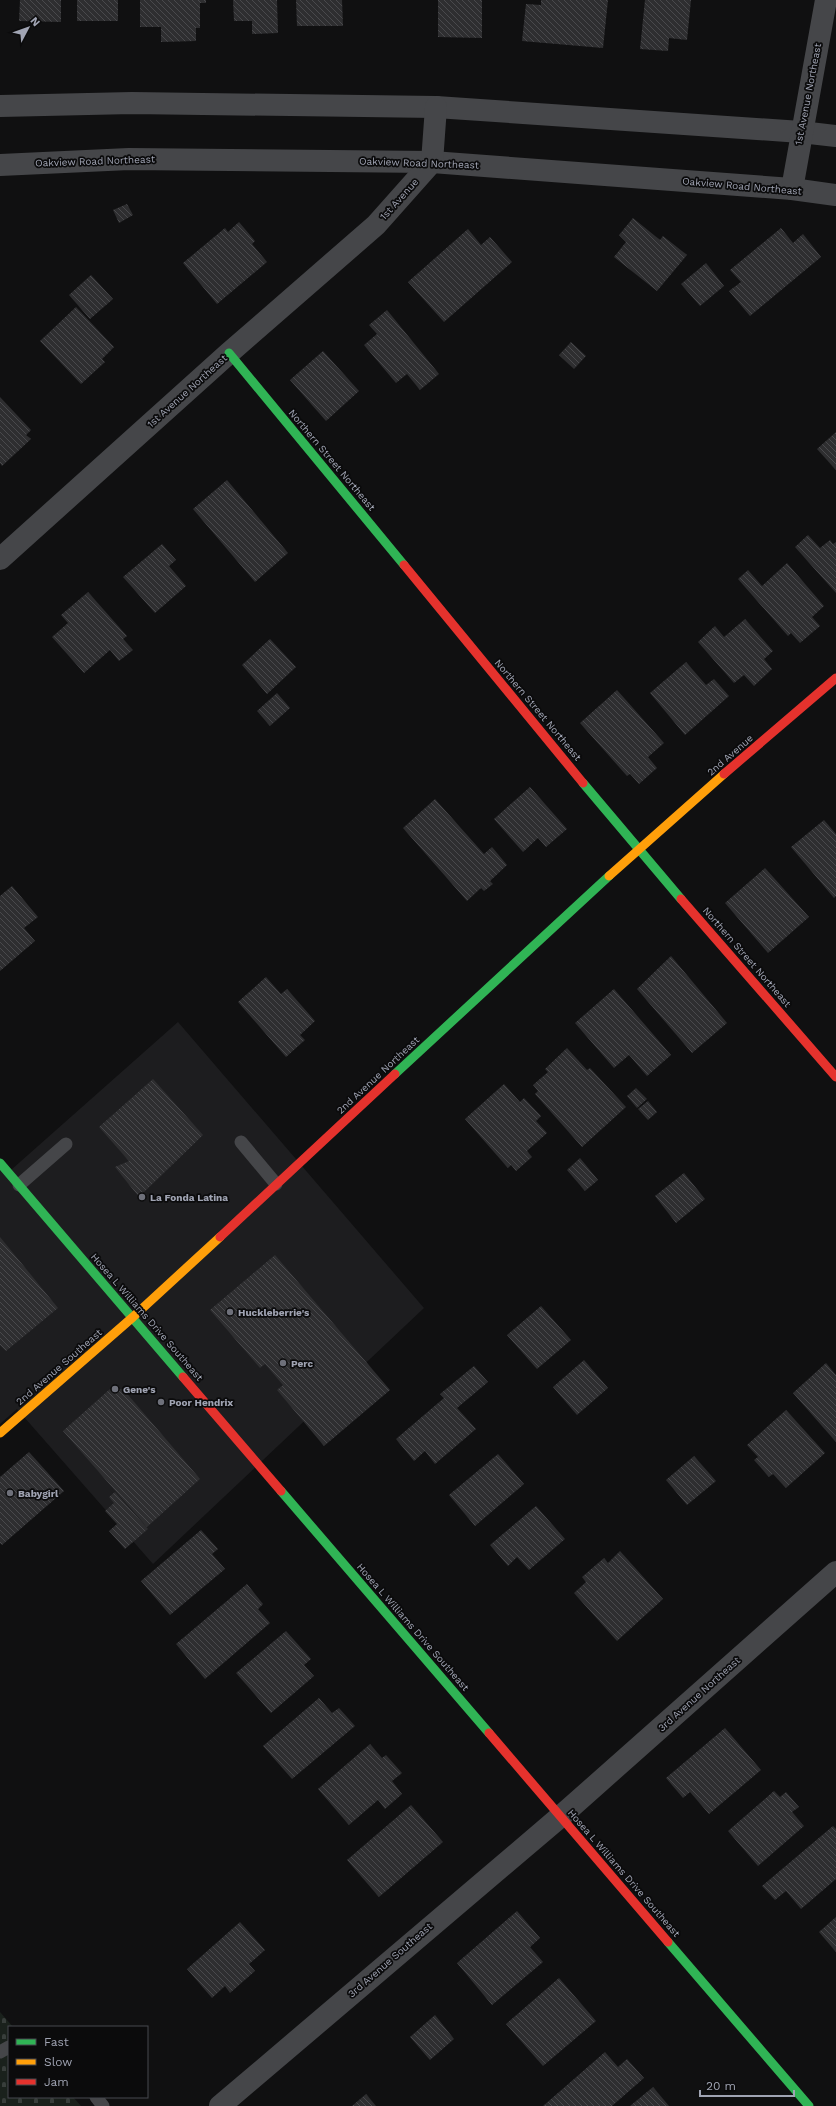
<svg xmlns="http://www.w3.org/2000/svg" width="836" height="2106" font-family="'Work Sans',sans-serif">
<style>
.built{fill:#1d1d1f}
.cemetery{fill:url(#cemetery-stones)}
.building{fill:url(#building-back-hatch)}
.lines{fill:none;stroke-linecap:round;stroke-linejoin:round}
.lane{stroke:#454649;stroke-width:13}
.street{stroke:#454649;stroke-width:22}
.fast{stroke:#30b455;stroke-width:9}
.slow{stroke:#ff9f0a;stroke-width:9}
.jam{stroke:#e5322d;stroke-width:9}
.poi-dot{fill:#6e707a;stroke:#0b0b0c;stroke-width:1.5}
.labels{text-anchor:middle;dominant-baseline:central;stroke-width:3.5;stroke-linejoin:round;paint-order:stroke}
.street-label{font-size:10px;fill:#a0a4b3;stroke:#0b0b0c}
.poi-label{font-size:10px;font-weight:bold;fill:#a0a4b3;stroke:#0b0b0c;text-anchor:start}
</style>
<defs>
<pattern id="cemetery-stones" width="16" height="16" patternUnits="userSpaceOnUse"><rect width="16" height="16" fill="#1a211c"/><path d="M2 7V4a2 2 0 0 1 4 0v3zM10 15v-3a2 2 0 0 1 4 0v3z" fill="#383e3b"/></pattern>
<pattern id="building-back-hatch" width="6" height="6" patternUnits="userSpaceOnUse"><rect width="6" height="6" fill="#2e2e30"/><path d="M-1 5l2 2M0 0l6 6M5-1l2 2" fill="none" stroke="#49494c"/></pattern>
</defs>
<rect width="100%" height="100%" fill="#101011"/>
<path class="built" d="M 178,1022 L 424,1308 L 153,1564 L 17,1409 L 0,1424 L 0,1158 L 11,1170 Z"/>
<path class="cemetery" d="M 0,2012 L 13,2027 L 9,2027 L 9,2097 L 73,2097 L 81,2106 L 0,2106 Z"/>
<g class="building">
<path d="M 20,0 L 61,0 L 61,22 L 19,21 Z"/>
<rect x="77" y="0" width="41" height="21"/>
<path d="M 140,0 L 206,0 L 206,3 L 200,3 L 200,28 L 196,28 L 196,41 L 161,42 L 161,27 L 140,27 Z"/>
<path d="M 233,0 L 277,0 L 278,33 L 252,34 L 252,21 L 234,21 Z"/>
<path d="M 296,0 L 342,0 L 343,26 L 297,26 Z"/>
<path d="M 438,0 L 482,0 L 482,38 L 438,37 Z"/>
<path d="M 541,0 L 608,0 L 603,48 L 522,41 L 526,4 L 541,5 Z"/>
<path d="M 645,0 L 691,0 L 687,40 L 669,38 L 668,51 L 640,49 Z"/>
<path d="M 127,204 L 133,215 L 119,223 L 113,210 Z"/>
<path d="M 633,218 L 660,240 L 663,236 L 687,255 L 657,291 L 614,257 L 626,242 L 619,235 Z"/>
<path d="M 239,222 L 255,241 L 252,244 L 267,262 L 217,304 L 183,263 L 225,228 L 228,232 Z"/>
<path d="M 781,228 L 793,243 L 803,234 L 821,257 L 750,316 L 729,291 L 741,282 L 730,270 Z"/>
<path d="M 468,229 L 481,245 L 490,237 L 512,262 L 444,322 L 408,282 Z"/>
<path d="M 706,263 L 724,286 L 700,306 L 681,284 Z"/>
<path d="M 91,275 L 113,299 L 90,319 L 69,295 Z"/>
<path d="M 76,307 L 114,347 L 102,359 L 105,362 L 81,384 L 40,341 Z"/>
<path d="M 387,310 L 439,374 L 420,390 L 407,374 L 396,383 L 364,345 L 377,334 L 369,325 Z"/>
<path d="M 571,342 L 586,356 L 574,369 L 559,355 Z"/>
<path d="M 323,351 L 359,391 L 326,421 L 290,380 Z"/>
<path d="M 0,397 L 31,430 L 26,435 L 31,439 L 2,466 L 0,463 Z"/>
<path d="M 836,432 L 836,470 L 817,449 Z"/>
<path d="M 227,480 L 288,553 L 255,582 L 193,509 Z"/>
<path d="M 808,535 L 820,548 L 830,540 L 833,544 L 836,542 L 836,593 L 795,547 Z"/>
<path d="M 162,544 L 176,560 L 169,566 L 186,586 L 155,613 L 123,577 Z"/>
<path d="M 787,563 L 824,606 L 812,617 L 820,626 L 800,643 L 791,633 L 788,636 L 738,579 L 748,570 L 762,586 Z"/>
<path d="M 88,592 L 127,636 L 123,639 L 133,650 L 119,661 L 110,650 L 84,673 L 52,637 L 68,623 L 61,615 Z"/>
<path d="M 745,619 L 773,651 L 764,659 L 772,669 L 754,686 L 744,675 L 734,683 L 698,642 L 715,626 L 724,637 Z"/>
<path d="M 270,639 L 296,667 L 267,694 L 242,665 Z"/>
<path d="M 686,662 L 706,685 L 714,679 L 729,696 L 685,735 L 650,693 Z"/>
<path d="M 617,690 L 664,743 L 648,757 L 657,768 L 639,784 L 630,774 L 627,776 L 580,723 Z"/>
<path d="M 277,693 L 290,708 L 270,726 L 257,711 Z"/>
<path d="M 530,787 L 567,829 L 546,847 L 538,838 L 523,852 L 494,819 Z"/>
<path d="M 435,799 L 484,854 L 492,847 L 507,865 L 490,881 L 493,884 L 484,891 L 481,888 L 467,901 L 403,828 Z"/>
<path d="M 824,820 L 836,834 L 836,896 L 834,898 L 791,847 Z"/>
<path d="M 765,868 L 809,917 L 768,953 L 725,903 Z"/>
<path d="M 12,886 L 38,917 L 24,928 L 35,941 L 0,971 L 0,896 Z"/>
<path d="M 671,956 L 727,1023 L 692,1053 L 637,989 Z"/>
<path d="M 266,977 L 281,994 L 287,989 L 315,1021 L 300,1035 L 305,1040 L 286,1057 L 238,1002 Z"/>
<path d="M 614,989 L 671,1055 L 647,1076 L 629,1055 L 614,1068 L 575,1023 Z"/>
<path d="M 567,1048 L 587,1070 L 590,1068 L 626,1107 L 582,1147 L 535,1094 L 538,1091 L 533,1085 L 548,1072 L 545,1069 Z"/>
<path d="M 153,1079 L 203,1135 L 139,1197 L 115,1167 L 129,1161 L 99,1127 Z"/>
<path d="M 504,1084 L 520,1102 L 524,1098 L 541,1116 L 536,1121 L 547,1133 L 527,1151 L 532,1157 L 516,1171 L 511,1165 L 508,1168 L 465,1119 Z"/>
<path d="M 636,1088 L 647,1099 L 637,1108 L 627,1096 Z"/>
<path d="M 648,1101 L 657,1112 L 648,1120 L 638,1109 Z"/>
<path d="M 580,1158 L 598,1180 L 585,1191 L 567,1170 Z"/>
<path d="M 684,1173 L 705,1199 L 676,1223 L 655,1196 Z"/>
<path d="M 0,1237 L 58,1308 L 6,1351 L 0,1345 Z"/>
<path d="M 275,1255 L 390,1390 L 324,1446 L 277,1390 L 283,1385 L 265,1364 L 260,1368 L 210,1310 Z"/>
<path d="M 541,1306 L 571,1340 L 537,1369 L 507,1335 Z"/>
<path d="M 584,1360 L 608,1388 L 577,1415 L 553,1387 Z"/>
<path d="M 826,1363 L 836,1375 L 836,1442 L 793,1393 Z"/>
<path d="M 474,1366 L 488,1382 L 457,1408 L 476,1429 L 435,1464 L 425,1451 L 414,1461 L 396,1439 L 444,1398 L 440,1394 Z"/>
<path d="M 110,1389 L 123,1389 L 200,1479 L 147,1527 L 63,1431 Z"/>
<path d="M 786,1410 L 825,1453 L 786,1488 L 773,1474 L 769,1477 L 754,1460 L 758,1457 L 747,1445 Z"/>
<path d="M 29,1452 L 64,1491 L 2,1545 L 0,1543 L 0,1477 Z"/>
<path d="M 498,1454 L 524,1484 L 475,1526 L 449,1495 Z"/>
<path d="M 694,1456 L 716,1481 L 687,1505 L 666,1480 Z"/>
<path d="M 115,1492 L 148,1529 L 125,1549 L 109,1531 L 117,1524 L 105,1511 L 114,1503 L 109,1497 Z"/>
<path d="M 536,1506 L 565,1539 L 529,1570 L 517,1557 L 508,1566 L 490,1545 Z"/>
<path d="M 201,1530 L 218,1549 L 212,1554 L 225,1569 L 170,1615 L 141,1581 Z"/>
<path d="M 620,1551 L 663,1599 L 617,1641 L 574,1593 L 586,1582 L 582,1577 L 604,1558 L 608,1563 Z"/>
<path d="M 247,1584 L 263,1604 L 258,1609 L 270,1623 L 205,1679 L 176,1644 Z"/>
<path d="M 286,1631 L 311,1659 L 304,1665 L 314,1676 L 271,1713 L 236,1673 Z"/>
<path d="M 319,1698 L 332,1713 L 339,1708 L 355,1726 L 292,1779 L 263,1746 Z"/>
<path d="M 725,1728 L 761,1770 L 709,1814 L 690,1792 L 683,1798 L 666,1778 Z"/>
<path d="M 370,1744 L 382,1758 L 386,1755 L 402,1773 L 392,1781 L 402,1794 L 385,1809 L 378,1800 L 349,1825 L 318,1789 Z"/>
<path d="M 774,1791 L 780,1797 L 786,1792 L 799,1807 L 792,1812 L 804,1826 L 758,1866 L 728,1831 Z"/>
<path d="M 411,1805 L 443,1842 L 379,1897 L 347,1860 Z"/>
<path d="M 833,1826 L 836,1829 L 836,1879 L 801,1909 L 786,1891 L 775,1900 L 762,1886 Z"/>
<path d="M 517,1911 L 540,1938 L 530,1947 L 543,1962 L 492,2005 L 457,1963 Z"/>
<path d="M 836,1917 L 836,1952 L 819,1932 Z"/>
<path d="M 240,1922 L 265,1950 L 249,1964 L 255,1971 L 230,1993 L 225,1986 L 212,1998 L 187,1969 Z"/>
<path d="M 559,1978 L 596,2021 L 543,2066 L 506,2024 Z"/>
<path d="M 435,2015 L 454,2039 L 430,2060 L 410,2037 Z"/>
<path d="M 605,2052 L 618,2067 L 627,2059 L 644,2078 L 612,2106 L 543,2106 Z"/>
<path d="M 653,2087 L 669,2106 L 630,2106 Z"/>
<path d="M 366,2094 L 376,2106 L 352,2106 Z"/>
</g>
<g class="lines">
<g class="lane">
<path d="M 241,1142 L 276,1184"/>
<path d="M 19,1185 L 66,1144"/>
<path d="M 0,2052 L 9,2047"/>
<path d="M 96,2097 L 103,2106"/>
</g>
<g class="street">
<path d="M 0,106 L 132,103 L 436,107 L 801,132 L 836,136"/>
<path d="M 0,165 L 129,159 L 432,162 L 792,189 L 836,195"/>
<path d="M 792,189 L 826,0"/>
<path d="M 0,559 L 229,353 L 376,225 L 432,162 L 436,107"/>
<path d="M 220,2106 L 561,1816 L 836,1572"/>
</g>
<g class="fast">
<path d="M 229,353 L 404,565"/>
<path d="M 583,783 L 681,899"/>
<path d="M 395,1074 L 609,876"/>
<path d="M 0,1163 L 183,1377"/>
<path d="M 281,1491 L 489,1733"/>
<path d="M 668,1942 L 809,2106"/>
</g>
<g class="slow">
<path d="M 609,876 L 724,774"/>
<path d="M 0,1433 L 133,1317 L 220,1237"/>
</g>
<g class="jam">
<path d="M 404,565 L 583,783"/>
<path d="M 724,774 L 836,678"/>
<path d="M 681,899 L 836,1077"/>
<path d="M 220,1237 L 395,1074"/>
<path d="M 183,1377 L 281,1491"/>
<path d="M 489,1733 L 668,1942"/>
</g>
</g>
<g class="poi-dot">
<circle cx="142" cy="1197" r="4"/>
<circle cx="230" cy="1312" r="4"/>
<circle cx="283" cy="1363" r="4"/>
<circle cx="115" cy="1389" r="4"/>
<circle cx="161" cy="1402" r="4"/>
<circle cx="10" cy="1493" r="4"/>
</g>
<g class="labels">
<g class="street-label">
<text transform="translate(808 94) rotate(-79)">1st Avenue Northeast</text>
<text transform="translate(95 161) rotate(-2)">Oakview Road Northeast</text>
<text transform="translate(419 163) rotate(2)">Oakview Road Northeast</text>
<text transform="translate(742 186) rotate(5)">Oakview Road Northeast</text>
<text transform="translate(399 199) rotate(-48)">1st Avenue</text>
<text transform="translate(187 391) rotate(-42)">1st Avenue Northeast</text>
<text transform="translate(332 460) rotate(50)">Northern Street Northeast</text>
<text transform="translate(538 710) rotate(50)">Northern Street Northeast</text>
<text transform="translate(730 755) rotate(-41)">2nd Avenue</text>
<text transform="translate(747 957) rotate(49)">Northern Street Northeast</text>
<text transform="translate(378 1075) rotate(-43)">2nd Avenue Northeast</text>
<text transform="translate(147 1317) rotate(49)">Hosea L Williams Drive Southeast</text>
<text transform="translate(59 1367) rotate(-41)">2nd Avenue Southeast</text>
<text transform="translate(413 1627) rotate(49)">Hosea L Williams Drive Southeast</text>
<text transform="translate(699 1694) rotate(-42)">3rd Avenue Northeast</text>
<text transform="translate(624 1873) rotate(49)">Hosea L Williams Drive Southeast</text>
<text transform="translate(390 1960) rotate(-41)">3rd Avenue Southeast</text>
</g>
<g class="poi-label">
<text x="150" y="1197">La Fonda Latina</text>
<text x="238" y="1312">Huckleberrie's</text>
<text x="291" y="1363">Perc</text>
<text x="123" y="1389">Gene's</text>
<text x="169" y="1402">Poor Hendrix</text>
<text x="18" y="1493">Babygirl</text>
</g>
</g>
<rect x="8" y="2026" width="140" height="72" fill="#0b0b0c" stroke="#47484f"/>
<rect x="16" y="2039" width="20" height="6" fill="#30b455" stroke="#47484f"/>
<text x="44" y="2046" font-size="12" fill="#a0a4b3">Fast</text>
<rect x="16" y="2059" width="20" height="6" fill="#ff9f0a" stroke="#47484f"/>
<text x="44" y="2066" font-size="12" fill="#a0a4b3">Slow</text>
<rect x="16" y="2079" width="20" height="6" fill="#e5322d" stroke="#47484f"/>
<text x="44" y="2086" font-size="12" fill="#a0a4b3">Jam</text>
<g transform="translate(28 28) rotate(49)" stroke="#0b0b0c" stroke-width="3" paint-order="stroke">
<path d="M0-3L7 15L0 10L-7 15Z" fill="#a0a4b3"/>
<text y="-6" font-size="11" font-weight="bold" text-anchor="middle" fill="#a0a4b3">N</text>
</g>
<path d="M700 2090v6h94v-6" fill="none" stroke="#a0a4b3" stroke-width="2"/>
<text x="706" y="2090" font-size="12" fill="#a0a4b3" stroke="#0b0b0c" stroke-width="3" paint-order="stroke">20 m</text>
</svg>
